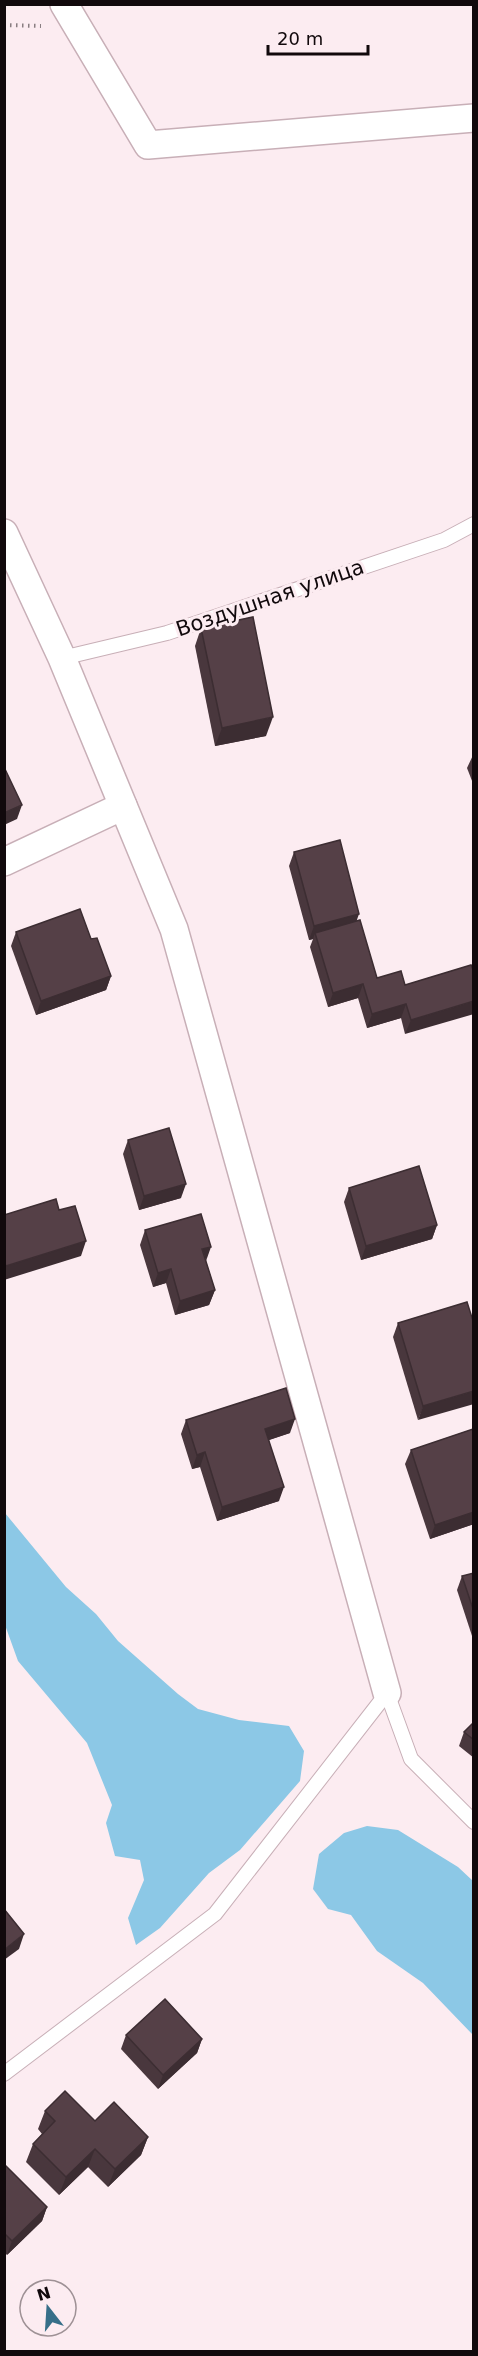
<svg xmlns="http://www.w3.org/2000/svg" width="478" height="2356" font-family="'DejaVu Sans',sans-serif">
<style>
.water{fill:#8cc8e6}
.lines{fill:none;stroke-linecap:round;stroke-linejoin:round}
.service-casing{stroke:#c8afb7;stroke-width:16}
.minor-casing{stroke:#c8afb7;stroke-width:30}
.path{stroke:#897d81;stroke-width:4;stroke-dasharray:1.5 4.5;stroke-linecap:butt}
.service{stroke:#fff;stroke-width:14}
.minor{stroke:#fff;stroke-width:27}
.wall{fill:#49373d}
.shaded-wall{fill:#3c2d32}
.building{fill:#554047;stroke:#3c2d32;stroke-width:1.5}
.labels{text-anchor:middle;dominant-baseline:central;stroke-width:6;stroke-linejoin:round;paint-order:stroke}
.street-label{font-size:21px;fill:#11090c;stroke:#fcecf1}
</style>
<rect width="100%" height="100%" fill="#fcecf1"/>
<g class="water">
<path d="M 5,1513 L 66,1587 L 96,1614 L 118,1641 L 178,1694 L 198,1709 L 239,1720 L 289,1726 L 304,1751 L 300,1781 L 240,1850 L 209,1873 L 160,1928 L 136,1945 L 128,1918 L 144,1880 L 140,1860 L 115,1856 L 106,1823 L 112,1805 L 87,1743 L 18,1661 L 5,1625 Z"/>
<path d="M 367,1826 L 398,1830 L 458,1867 L 473,1881 L 473,2035 L 423,1983 L 377,1951 L 351,1915 L 328,1909 L 313,1889 L 319,1854 L 344,1833 Z"/>
</g>
<g class="lines">
<defs>
<g id="service">
<path d="M 62,658 L 167,633 L 444,540 L 474,524"/>
<path d="M 387,1693 L 411,1759 L 474,1822"/>
<path d="M 4,2074 L 215,1914 L 387,1693"/>
</g>
<g id="minor">
<path d="M 64,4 L 148,145 L 474,118"/>
<path d="M 4,533 L 62,658 L 174,929 L 387,1693"/>
<path d="M 4,862 L 123,806"/>
</g>
</defs>
<use href="#service" class="service-casing"/>
<use href="#minor" class="minor-casing"/>
<path class="path" d="M 4,25 L 41,26"/>
<use href="#service" class="service"/>
<use href="#minor" class="minor"/>
</g>
<g class="wall">
<path d="M 201,628 L 266,736 L 215,746 L 195,646 Z"/>
<path d="M 474,753 L 474,786 L 467,768 Z"/>
<path d="M 294,852 L 357,921 L 377,978 L 405,985 L 471,965 L 405,1034 L 401,1018 L 367,1028 L 358,998 L 328,1007 L 310,947 L 313,939 L 309,940 L 289,866 Z"/>
<path d="M 16,932 L 91,939 L 111,976 L 106,990 L 36,1015 L 11,946 Z"/>
<path d="M 128,1140 L 181,1198 L 139,1210 L 123,1154 Z"/>
<path d="M 349,1188 L 437,1225 L 432,1239 L 361,1260 L 344,1202 Z"/>
<path d="M 145,1230 L 206,1261 L 215,1290 L 209,1305 L 175,1315 L 166,1283 L 153,1287 L 140,1245 Z"/>
<path d="M 467,1302 L 418,1420 L 393,1337 L 398,1323 Z"/>
<path d="M 186,1420 L 290,1433 L 269,1440 L 279,1501 L 217,1521 L 200,1467 L 192,1469 L 181,1434 Z"/>
<path d="M 473,1429 L 474,1524 L 430,1539 L 405,1464 L 411,1450 Z"/>
<path d="M 474,1573 L 474,1642 L 457,1590 L 462,1576 Z"/>
<path d="M 474,1722 L 474,1758 L 459,1746 L 464,1732 Z"/>
<path d="M 126,2035 L 202,2039 L 197,2053 L 158,2089 L 121,2049 Z"/>
<path d="M 45,2111 L 95,2121 L 148,2137 L 141,2155 L 108,2187 L 88,2167 L 59,2195 L 26,2162 L 33,2144 L 42,2134 L 38,2129 Z"/>
<path d="M 4,2164 L 47,2207 L 42,2221 L 7,2255 L 4,2252 Z"/>
</g>
<g class="shaded-wall">
<path d="M 273,717 L 266,736 L 215,746 L 222,728 Z"/>
<path d="M 22,805 L 17,819 L 4,825 L 4,813 Z"/>
<path d="M 359,914 L 354,928 L 315,933 L 313,939 L 309,940 L 314,926 Z"/>
<path d="M 111,976 L 106,990 L 36,1015 L 41,1001 Z"/>
<path d="M 363,984 L 358,998 L 328,1007 L 333,993 Z"/>
<path d="M 474,1001 L 474,1014 L 405,1034 L 411,1020 Z"/>
<path d="M 406,1004 L 401,1018 L 367,1028 L 372,1014 Z"/>
<path d="M 186,1184 L 181,1198 L 139,1210 L 144,1196 Z"/>
<path d="M 437,1225 L 432,1239 L 361,1260 L 366,1246 Z"/>
<path d="M 86,1241 L 81,1256 L 4,1280 L 4,1271 L 6,1266 Z"/>
<path d="M 211,1247 L 206,1261 L 202,1249 Z"/>
<path d="M 171,1269 L 166,1283 L 153,1287 L 158,1273 Z"/>
<path d="M 215,1290 L 209,1305 L 175,1315 L 180,1301 Z"/>
<path d="M 474,1391 L 474,1404 L 418,1420 L 423,1406 Z"/>
<path d="M 295,1419 L 290,1433 L 260,1443 L 265,1429 Z"/>
<path d="M 205,1452 L 200,1467 L 192,1469 L 197,1455 Z"/>
<path d="M 284,1487 L 279,1501 L 217,1521 L 222,1507 Z"/>
<path d="M 474,1512 L 474,1524 L 430,1539 L 435,1525 Z"/>
<path d="M 24,1934 L 19,1949 L 4,1960 L 4,1950 Z"/>
<path d="M 202,2039 L 197,2053 L 158,2089 L 163,2075 Z"/>
<path d="M 148,2137 L 141,2155 L 108,2187 L 115,2169 Z"/>
<path d="M 95,2149 L 88,2167 L 59,2195 L 66,2177 Z"/>
<path d="M 47,2207 L 42,2221 L 7,2255 L 12,2241 Z"/>
</g>
<g class="building">
<path d="M 253,617 L 273,717 L 222,728 L 201,628 Z"/>
<path d="M 4,767 L 22,805 L 4,813 Z"/>
<path d="M 340,840 L 359,914 L 314,926 L 294,852 Z"/>
<path d="M 80,909 L 91,939 L 97,938 L 111,976 L 41,1001 L 16,932 Z"/>
<path d="M 360,920 L 377,978 L 401,971 L 405,985 L 471,965 L 474,972 L 474,1001 L 411,1020 L 406,1004 L 372,1014 L 363,984 L 333,993 L 315,933 Z"/>
<path d="M 169,1128 L 186,1184 L 144,1196 L 128,1140 Z"/>
<path d="M 419,1166 L 437,1225 L 366,1246 L 349,1188 Z"/>
<path d="M 56,1199 L 59,1210 L 75,1206 L 86,1241 L 6,1266 L 4,1261 L 4,1215 Z"/>
<path d="M 201,1214 L 211,1247 L 202,1249 L 215,1290 L 180,1301 L 171,1269 L 158,1273 L 145,1230 Z"/>
<path d="M 467,1302 L 474,1324 L 474,1391 L 423,1406 L 398,1323 Z"/>
<path d="M 286,1388 L 295,1419 L 265,1429 L 284,1487 L 222,1507 L 205,1452 L 197,1455 L 186,1420 Z"/>
<path d="M 473,1429 L 474,1512 L 435,1525 L 411,1450 Z"/>
<path d="M 474,1573 L 474,1612 L 462,1576 Z"/>
<path d="M 474,1722 L 474,1740 L 464,1732 Z"/>
<path d="M 4,1909 L 24,1934 L 4,1950 Z"/>
<path d="M 165,1999 L 202,2039 L 163,2075 L 126,2035 Z"/>
<path d="M 65,2091 L 95,2121 L 114,2102 L 148,2137 L 115,2169 L 95,2149 L 66,2177 L 33,2144 L 55,2121 L 45,2111 Z"/>
<path d="M 4,2164 L 47,2207 L 12,2241 L 4,2233 Z"/>
</g>
<g class="labels">
<g class="street-label">
<text transform="translate(270 598) rotate(-19)">Воздушная улица</text>
</g>
</g>
<rect width="478" height="2356" fill="none" stroke="#11090c" stroke-width="12"/>
<g transform="translate(48 2308) rotate(343)"><circle r="28" fill="#fcecf1" stroke="#9e9195" stroke-width="1.5"/>
<path d="M0-4.5L10 22L0 15L-10 22Z" fill="#376f89"/>
<text y="-9" font-size="16" font-weight="bold" text-anchor="middle" fill="#11090c">N</text>
</g>
<path d="M268 45v9h100v-9" fill="none" stroke="#11090c" stroke-width="3"/>
<text x="277" y="45" font-size="18" fill="#11090c" stroke="#fcecf1" stroke-width="4.5" paint-order="stroke">20 m</text>
</svg>
